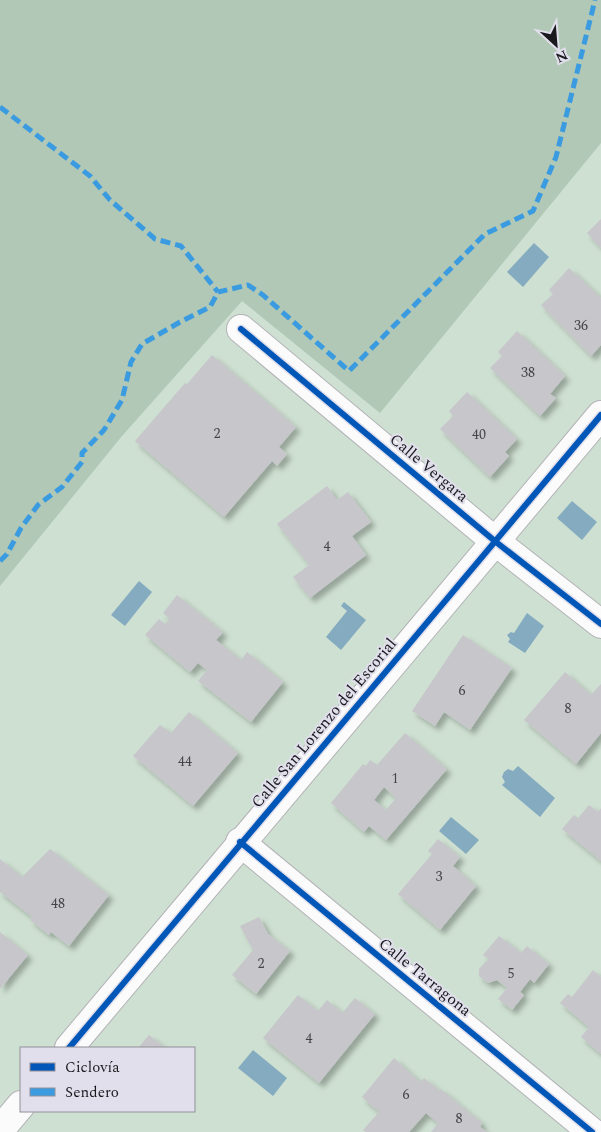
<svg xmlns="http://www.w3.org/2000/svg" width="601" height="1132" font-family="Spectral,serif">
<style>
.green{fill:#cee0d1;fill-rule:evenodd}
.forest{fill:#b0c8b5}
.water{fill:#84abbf}
.building{fill:#c6c6cb;fill-rule:evenodd;filter:url(#shadow)}
.lines{fill:none;stroke-linecap:round;stroke-linejoin:round}
.street-casing{stroke:#b3b3b7;stroke-width:30}
.street{stroke:#fbfbfc;stroke-width:28}
.quiet{stroke:#3b9be0;stroke-width:5;stroke-dasharray:10 5;stroke-linecap:butt}
.cycleway-casing{stroke:#e0dfeb;stroke-width:9}
.cycleway{stroke:#0057b8;stroke-width:6}
.labels{text-anchor:middle;dominant-baseline:central;stroke-width:4;stroke-linejoin:round;paint-order:stroke}
.number-label{font-size:14px;fill:#454549}
.street-label{font-size:16px;fill:#1a1a1e;stroke:#e0dfeb}
</style>
<defs>
<filter id="shadow"><feDropShadow dx="4.5" dy="4.5" stdDeviation="2.5" flood-color="#0004"/></filter>
</defs>
<rect width="100%" height="100%" fill="#e2e2e8"/>
<path class="green" d="M 0,0 L 601,0 L 601,1132 L 0,1132 ZM 21,1048 L 194,1048 L 194,1111 L 21,1111 Z"/>
<path class="forest" d="M 0,0 L 601,0 L 601,143 L 380,413 L 242,301 L 122,436 L 0,586 Z"/>
<g class="water">
<path d="M 534,243 L 549,257 L 523,287 L 507,272 Z"/>
<path d="M 572,501 L 597,522 L 582,540 L 557,518 Z"/>
<path d="M 139,581 L 152,592 L 125,626 L 111,615 Z"/>
<path d="M 344,602 L 366,620 L 341,650 L 326,637 L 347,611 L 341,606 Z"/>
<path d="M 527,613 L 544,626 L 525,653 L 508,642 L 510,639 L 507,635 L 511,632 L 514,633 Z"/>
<path d="M 518,766 L 555,798 L 540,817 L 502,785 L 505,782 L 502,777 L 504,772 L 508,769 L 513,771 Z"/>
<path d="M 451,817 L 479,840 L 466,854 L 439,831 Z"/>
<path d="M 253,1050 L 287,1078 L 273,1096 L 238,1068 Z"/>
</g>
<g class="building">
<path d="M 601,219 L 601,248 L 587,233 Z"/>
<path d="M 569,268 L 601,298 L 601,345 L 591,356 L 541,305 L 553,294 L 549,290 Z"/>
<path d="M 517,331 L 565,376 L 550,394 L 556,398 L 540,416 L 490,368 L 502,356 L 498,352 Z"/>
<path d="M 212,355 L 296,427 L 279,447 L 287,454 L 277,466 L 272,461 L 224,517 L 135,441 L 185,383 L 187,384 Z"/>
<path d="M 467,392 L 517,439 L 505,452 L 509,456 L 490,477 L 440,429 L 453,416 L 449,411 Z"/>
<path d="M 327,486 L 337,500 L 348,492 L 371,522 L 352,536 L 366,555 L 310,598 L 293,577 L 309,565 L 277,524 Z"/>
<path d="M 177,595 L 223,632 L 216,640 L 241,660 L 247,652 L 283,682 L 251,722 L 198,681 L 207,670 L 198,663 L 190,672 L 145,635 L 159,619 L 165,624 L 170,619 L 163,613 Z"/>
<path d="M 463,635 L 512,668 L 470,730 L 444,712 L 435,726 L 412,711 Z"/>
<path d="M 565,672 L 591,695 L 601,684 L 601,733 L 576,764 L 524,720 Z"/>
<path d="M 189,712 L 238,753 L 193,806 L 133,756 L 160,725 L 171,733 Z"/>
<path d="M 405,733 L 447,769 L 386,840 L 369,826 L 364,832 L 331,803 L 363,764 L 366,766 L 370,760 L 377,765 ZM 384,787 L 396,798 L 386,810 L 374,800 Z"/>
<path d="M 589,805 L 598,812 L 601,808 L 601,861 L 562,829 L 574,815 L 578,818 Z"/>
<path d="M 438,839 L 460,857 L 453,866 L 476,886 L 440,930 L 398,894 L 432,854 L 428,851 Z"/>
<path d="M 50,849 L 109,895 L 69,946 L 51,932 L 49,935 L 30,920 L 32,917 L 0,892 L 0,859 L 22,877 Z"/>
<path d="M 259,917 L 268,934 L 290,951 L 256,994 L 232,975 L 253,950 L 240,926 Z"/>
<path d="M 0,932 L 28,955 L 0,989 Z"/>
<path d="M 499,936 L 521,953 L 527,946 L 549,964 L 534,983 L 530,979 L 520,992 L 524,995 L 512,1010 L 498,999 L 507,988 L 497,980 L 488,983 L 479,976 L 479,969 L 486,961 L 491,961 L 483,955 Z"/>
<path d="M 593,970 L 601,977 L 601,1054 L 581,1037 L 589,1027 L 560,1003 L 568,994 L 572,997 Z"/>
<path d="M 298,995 L 318,1011 L 327,1000 L 342,1013 L 355,998 L 375,1014 L 319,1083 L 263,1038 Z"/>
<path d="M 149,1035 L 165,1048 L 138,1048 Z"/>
<path d="M 394,1058 L 420,1082 L 424,1078 L 439,1090 L 441,1089 L 482,1123 L 480,1127 L 487,1132 L 431,1132 L 438,1123 L 426,1113 L 409,1132 L 366,1132 L 363,1130 L 379,1112 L 362,1097 Z"/>
</g>
<g class="lines">
<defs>
<g id="street">
<path d="M 241,329 L 496,542 L 601,624"/>
<path d="M 240,842 L 592,1132"/>
<path d="M 69,1048 C 245,837 425,627 601,415"/>
<path d="M 0,1130 L 21,1105"/>
</g>
</defs>
<use href="#street" class="street-casing"/>
<use href="#street" class="street"/>
<g class="quiet">
<path d="M 0,107 L 90,176 L 110,200 L 155,239 L 181,246 L 218,292"/>
<path d="M 0,561 L 7,554 L 21,528 L 38,505 L 62,487 L 82,462 L 82,453 L 104,430 L 122,400 L 131,362 L 142,344 L 180,322 L 210,307 L 218,292 L 248,285 L 263,295 L 349,371 L 485,234 L 533,211 L 556,157 L 595,0"/>
</g>
<defs>
<g id="cycleway">
<path d="M 241,329 L 496,542 L 601,624"/>
<path d="M 240,842 L 592,1132"/>
<path d="M 69,1048 C 245,837 425,627 601,415"/>
</g>
</defs>
<use href="#cycleway" class="cycleway-casing"/>
<use href="#cycleway" class="cycleway"/>
</g>
<g class="labels">
<g class="number-label">
<text x="581" y="325">36</text>
<text x="528" y="372">38</text>
<text x="217" y="433">2</text>
<text x="479" y="434">40</text>
<text x="327" y="546">4</text>
<text x="462" y="690">6</text>
<text x="568" y="708">8</text>
<text x="185" y="761">44</text>
<text x="395" y="778">1</text>
<text x="439" y="876">3</text>
<text x="58" y="903">48</text>
<text x="261" y="963">2</text>
<text x="511" y="973">5</text>
<text x="309" y="1038">4</text>
<text x="406" y="1094">6</text>
<text x="459" y="1118">8</text>
</g>
<g class="street-label">
<text transform="translate(429 468) rotate(40)">Calle Vergara</text>
<text transform="translate(324 723) rotate(-50)">Calle San Lorenzo del Escorial</text>
<text transform="translate(425 977) rotate(39)">Calle Tarragona</text>
</g>
</g>
<rect x="20" y="1047" width="175" height="65" fill="#e0dfeb" stroke="#919099"/>
<rect x="30" y="1063" width="25" height="8" fill="#0057b8" stroke="#919099"/>
<text x="65" y="1072" font-size="15" fill="#1a1a1e">Ciclovía</text>
<rect x="30" y="1088" width="25" height="8" fill="#3b9be0" stroke="#919099"/>
<text x="65" y="1097" font-size="15" fill="#1a1a1e">Sendero</text>
<g transform="translate(556 45) rotate(154)" stroke="#e0dfeb" stroke-width="4" paint-order="stroke">
<path d="M0-4L9 19L0 12L-9 19Z" fill="#1a1a1e"/>
<text y="-8" font-size="14" font-weight="bold" text-anchor="middle" fill="#1a1a1e">N</text>
</g>
</svg>
